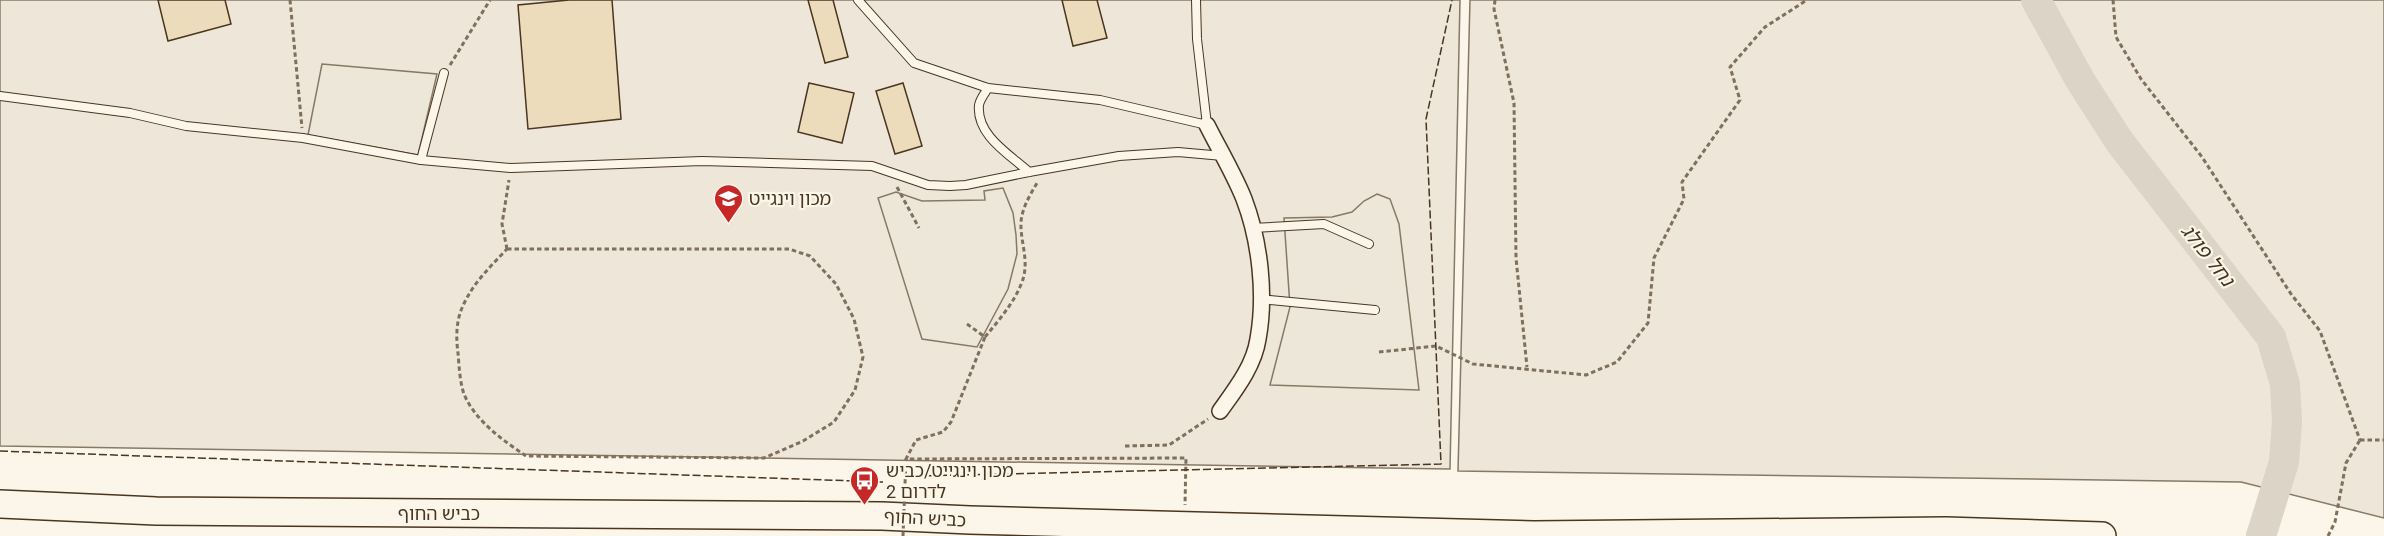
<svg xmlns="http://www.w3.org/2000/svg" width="2384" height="536" font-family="Roboto,'Noto Sans Hebrew',sans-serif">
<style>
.green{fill:#ede6d9;stroke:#887966;stroke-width:1.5}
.parking{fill:#ede7d9;stroke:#887966;stroke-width:1.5}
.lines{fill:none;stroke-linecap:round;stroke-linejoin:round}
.river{stroke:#dcd4c6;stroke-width:30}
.building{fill:#ecdcbc;stroke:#4a3520;stroke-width:1.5}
.service-casing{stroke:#4a3520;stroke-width:10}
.minor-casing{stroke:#4a3520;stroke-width:18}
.motorway-casing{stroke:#4a3520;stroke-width:30}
.path{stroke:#7f6f5c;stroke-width:3;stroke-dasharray:4.5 3;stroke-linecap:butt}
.service{stroke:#fbf6e9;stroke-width:8}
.minor{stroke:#fbf6e9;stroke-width:15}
.motorway{stroke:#fbf6e9;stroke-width:27}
.path-bridge{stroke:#7f6f5c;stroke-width:3;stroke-dasharray:4.5 3;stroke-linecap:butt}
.fence{stroke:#4a3520;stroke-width:1.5;stroke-dasharray:8 3;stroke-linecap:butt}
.labels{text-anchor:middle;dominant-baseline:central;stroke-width:4.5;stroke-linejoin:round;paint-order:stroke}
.poi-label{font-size:18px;fill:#4a3520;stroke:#fbf6e9;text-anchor:start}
.street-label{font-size:18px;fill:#4a3520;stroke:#fbf6e9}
.water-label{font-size:20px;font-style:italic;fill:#4a3520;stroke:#fbf6e9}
</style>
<rect width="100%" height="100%" fill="#fbf6e9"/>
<g class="green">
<path d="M 0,0 L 1460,0 L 1450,469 L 0,446 Z"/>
<path d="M 1470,0 L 2384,0 L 2384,518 L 2241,482 L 1458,471 Z"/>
</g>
<g class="parking">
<path d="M 322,64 L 437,74 L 418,155 L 308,135 Z"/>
<path d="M 1003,188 L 1013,213 L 1016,235 L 1017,254 L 1008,289 L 977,347 L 922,339 L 878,198 L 896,192 L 922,201 L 985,200 L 984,191 Z"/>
<path d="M 1377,194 L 1390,199 L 1399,224 L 1419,390 L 1270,385 L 1290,307 L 1284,218 L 1332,217 L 1352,212 L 1364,201 Z"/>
</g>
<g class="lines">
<path class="river" d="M 2036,0 L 2080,80 L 2119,141 L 2271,337 L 2285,384 L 2287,422 L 2284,462 L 2261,536"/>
</g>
<g class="building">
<path d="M 158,0 L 225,0 L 231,24 L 168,41 Z"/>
<path d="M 569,0 L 612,0 L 621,119 L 528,129 L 518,5 Z"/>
<path d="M 808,0 L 833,0 L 848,57 L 825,63 Z"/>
<path d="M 1062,0 L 1097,0 L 1107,38 L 1073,46 Z"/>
<path d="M 809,83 L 854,93 L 842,143 L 798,132 Z"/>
<path d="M 903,83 L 922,146 L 895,154 L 876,91 Z"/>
</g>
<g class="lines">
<defs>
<g id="service">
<path d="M 858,0 L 914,63 L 988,88 L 1100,100 L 1207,125 L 1197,39 L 1196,0"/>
<path d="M 988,88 C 985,93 980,99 979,105 C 976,135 1009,154 1029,172"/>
<path d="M 0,96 L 130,113 L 186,126 L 303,138 L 421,160 L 511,168 L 702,161 L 872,166 L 928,185 L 950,186 L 966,185 L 1029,172 L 1119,156 L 1178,152 L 1223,156"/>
<path d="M 421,160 L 444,73"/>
<path d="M 1252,228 L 1324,224 L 1369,244"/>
<path d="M 1260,299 L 1375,310"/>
</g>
<path id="minor" d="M 1207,125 C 1219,149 1234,174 1244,199 C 1260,241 1266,295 1258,339 C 1254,366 1235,390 1220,411"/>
<path id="motorway" d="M 0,504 L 156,511 L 882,516 L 970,520 L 1534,535 L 1946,531 L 2102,536"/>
</defs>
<use href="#service" class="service-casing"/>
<use href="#minor" class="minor-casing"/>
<use href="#motorway" class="motorway-casing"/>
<g class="path">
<path d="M 290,0 L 302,128"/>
<path d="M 1495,0 L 1494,9 L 1514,103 L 1516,258 L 1527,367"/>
<path d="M 2113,0 L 2116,37 L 2141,79 L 2202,157 L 2291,294 L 2320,331 L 2360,440"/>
<path d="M 450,65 L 490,0"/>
<path d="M 897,187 L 919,228"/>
<path d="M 507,249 L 789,249 L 810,256 L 836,284 L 854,319 L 863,357 L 855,390 L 834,422 L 803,441 L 764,458 L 526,456 C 504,441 475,421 464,394 C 460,383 459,366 458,353 C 456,338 456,322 462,308 C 472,284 490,267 507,249 Z"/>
<path d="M 507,249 L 502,224 L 509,180"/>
<path d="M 967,324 L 985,337 L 951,422 L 943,432 L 916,440 L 906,459 L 1186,458 L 1185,505"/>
<path d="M 985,337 C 999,320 1014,303 1022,282 C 1030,261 1020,242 1021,222 C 1022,208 1030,195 1037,183"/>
<path d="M 1379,352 L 1436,346 L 1473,364 L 1586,375 L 1617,362 L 1648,323 L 1654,258 L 1684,199 L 1682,182 L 1740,100 L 1730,67 L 1765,27 L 1807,0"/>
<path d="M 2360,440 L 2384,440"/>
<path d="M 1125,446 L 1169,445 L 1208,419"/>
<path d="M 2328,536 L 2335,522 L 2346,463 L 2360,440"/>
</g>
<use href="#service" class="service"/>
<use href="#minor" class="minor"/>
<use href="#motorway" class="motorway"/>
<path class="path-bridge" d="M 903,536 L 906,459"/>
<g class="fence">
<path d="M 0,451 L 883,482"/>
<path d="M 917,476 L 1441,464 L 1426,119 L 1452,0"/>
</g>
</g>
<defs>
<symbol id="university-pin" viewBox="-11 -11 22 30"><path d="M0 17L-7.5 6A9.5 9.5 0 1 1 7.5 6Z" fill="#c62828" stroke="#fbf6e9"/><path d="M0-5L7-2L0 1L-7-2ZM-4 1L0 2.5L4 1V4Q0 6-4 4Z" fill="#fff"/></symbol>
<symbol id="bus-pin" viewBox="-11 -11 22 30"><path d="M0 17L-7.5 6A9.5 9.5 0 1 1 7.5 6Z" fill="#c62828" stroke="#fbf6e9"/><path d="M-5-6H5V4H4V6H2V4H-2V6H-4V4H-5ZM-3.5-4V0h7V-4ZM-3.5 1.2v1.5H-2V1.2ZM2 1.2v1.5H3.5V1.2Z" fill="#fff"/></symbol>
</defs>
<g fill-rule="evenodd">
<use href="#university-pin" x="712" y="182" width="33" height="45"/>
<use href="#bus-pin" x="848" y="464" width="33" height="45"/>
</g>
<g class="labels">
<g class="poi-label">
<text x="749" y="198">מכון וינגייט</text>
<text x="886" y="470">מכון וינגייט/כביש<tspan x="886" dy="21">2 לדרום</tspan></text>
</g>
<g class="street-label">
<text x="439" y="513">כביש החוף</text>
<text transform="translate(925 518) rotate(3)">כביש החוף</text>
</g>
<g class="water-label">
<text transform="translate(2208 255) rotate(52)">נחל פולג</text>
</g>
</g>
</svg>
